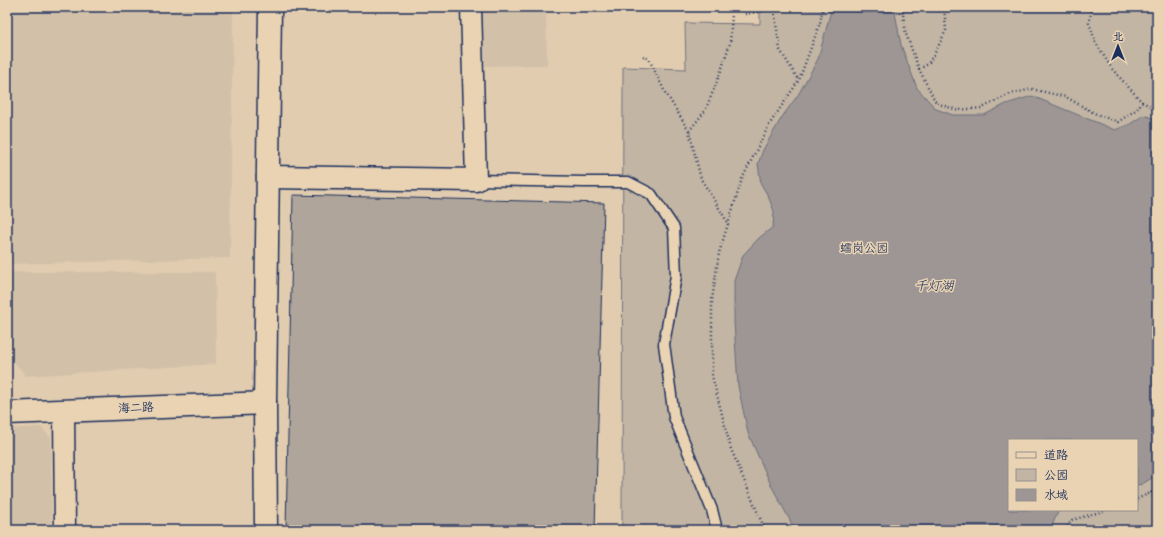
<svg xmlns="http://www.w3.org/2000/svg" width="1164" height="537" font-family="Pangolin,'LXGW WenKai TC',sans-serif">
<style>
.built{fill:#d2c0a9}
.green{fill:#c3b5a3;stroke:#6f7280;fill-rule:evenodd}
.water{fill:#9d9694;stroke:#696d7e}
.building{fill:#b0a59a;stroke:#1b2f5e}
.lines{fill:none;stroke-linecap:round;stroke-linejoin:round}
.lane-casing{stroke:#1b2f5e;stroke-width:13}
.street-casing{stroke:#1b2f5e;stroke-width:23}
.secondary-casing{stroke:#1b2f5e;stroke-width:25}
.path{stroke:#1b2f5e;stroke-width:2.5;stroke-dasharray:1 3;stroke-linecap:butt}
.lane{stroke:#e9d3b2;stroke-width:10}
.street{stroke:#e9d3b2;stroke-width:20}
.secondary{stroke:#e9d3b2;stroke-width:22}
.path-bridge{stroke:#1b2f5e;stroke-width:2.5;stroke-dasharray:1 3;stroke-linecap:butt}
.labels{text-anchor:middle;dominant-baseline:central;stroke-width:3;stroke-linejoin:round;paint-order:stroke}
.park-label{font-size:12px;fill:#344368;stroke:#e9d3b2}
.street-label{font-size:12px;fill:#1b2f5e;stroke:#e9d3b2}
.water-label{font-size:13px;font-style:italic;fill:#354469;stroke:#e9d3b2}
</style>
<rect width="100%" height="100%" fill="#e1ccaf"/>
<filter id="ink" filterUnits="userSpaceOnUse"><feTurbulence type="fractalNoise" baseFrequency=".025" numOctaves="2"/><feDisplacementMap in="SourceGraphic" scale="8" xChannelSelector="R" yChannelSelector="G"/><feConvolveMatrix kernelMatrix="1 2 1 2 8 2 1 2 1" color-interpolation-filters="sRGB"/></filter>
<g filter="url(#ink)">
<g class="built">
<path d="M 7,7 L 233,7 L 230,258 L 7,264 Z"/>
<path d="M 478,7 L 546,7 L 547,65 L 479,66 Z"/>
<path d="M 7,272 L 215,272 L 216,364 L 26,376 L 7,353 Z"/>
<path d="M 41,427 L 51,438 L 52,530 L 7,530 L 7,429 Z"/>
</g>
<path class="green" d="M 760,7 L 1157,7 L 1157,530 L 622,530 L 623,67 L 686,69 L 685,23 L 760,24 ZM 1009,440 L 1137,440 L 1137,510 L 1009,510 Z"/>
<path class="water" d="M 832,7 L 894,7 L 901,45 L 917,88 L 936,109 L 953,115 L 984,115 L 1006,104 L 1032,96 L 1115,130 L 1130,124 L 1144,115 L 1157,120 L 1157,475 L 1142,484 L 1137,485 L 1137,440 L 1009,440 L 1009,510 L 1062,510 L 1058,512 L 1050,530 L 799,530 L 793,526 L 771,485 L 748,433 L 738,386 L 734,322 L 734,281 L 743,255 L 759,238 L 773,227 L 774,211 L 768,196 L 761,184 L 758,164 L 763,150 L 782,117 L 798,95 L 818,59 Z"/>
<path class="building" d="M 293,195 L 604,203 L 595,530 L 286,530 Z"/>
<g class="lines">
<defs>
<path id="lane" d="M 476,180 L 585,182 L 628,182 L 651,194 L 674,228 L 676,276 L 664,344 L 674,417 L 712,510 L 717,530"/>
<g id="street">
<path d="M 471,7 L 476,180"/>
<path d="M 64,411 L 65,530"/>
</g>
<g id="secondary">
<path d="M 268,177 L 476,180"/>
<path d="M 7,413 L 265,403"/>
<path d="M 266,530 L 265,403 L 270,7"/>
</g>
</defs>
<use href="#lane" class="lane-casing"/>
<use href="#street" class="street-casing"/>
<use href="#secondary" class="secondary-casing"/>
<g class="path">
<path d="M 776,7 L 774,9 L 780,50 L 798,79"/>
<path d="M 902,7 L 906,34 L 919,69 L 936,103 L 957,110 L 982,108 L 1010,94 L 1032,89 L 1066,97 L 1096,114 L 1118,122 L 1137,109 L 1142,102 L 1157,109"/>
<path d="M 1008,7 L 1092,7"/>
<path d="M 1092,7 L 1089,23 L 1096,43 L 1112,69 L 1142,102"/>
<path d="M 745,14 L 774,9"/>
<path d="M 643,56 L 649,59 L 664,90 L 689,131 L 701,179 L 728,223"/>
<path d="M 919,69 L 928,64 L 937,49 L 946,30 L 944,7"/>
<path d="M 689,131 L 705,111 L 720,74 L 730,43 L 732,14"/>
<path d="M 1151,492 L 1157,504"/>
<path d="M 1137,499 L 1157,490"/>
<path d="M 765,530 L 731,449 L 712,376 L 712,300 L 719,253 L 742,179 L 769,125 L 799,80 L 820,23 L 823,7"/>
<path d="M 1065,530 L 1072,520 L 1107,510"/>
</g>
<use href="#lane" class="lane"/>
<use href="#street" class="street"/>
<use href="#secondary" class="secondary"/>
<path class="path-bridge" d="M 774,9 L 936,7"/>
</g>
</g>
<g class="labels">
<g class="park-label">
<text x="864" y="248">𧒽岗公园</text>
</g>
<g class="street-label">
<text transform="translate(136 408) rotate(-2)">海二路</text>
</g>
<g class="water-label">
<text x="934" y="286">千灯湖</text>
</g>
</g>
<rect width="1164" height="537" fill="none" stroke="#e9d3b2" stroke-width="24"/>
<rect x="12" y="12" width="1140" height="513" fill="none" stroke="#1b2f5e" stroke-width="1.5" filter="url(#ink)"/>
<rect x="1008" y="439" width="130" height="72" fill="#e9d3b2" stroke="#979190"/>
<rect x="1016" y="452" width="20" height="6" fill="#e9d3b2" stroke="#979190"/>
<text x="1044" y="459" font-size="12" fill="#1b2f5e">道路</text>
<rect x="1016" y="469" width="20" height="12" fill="#c3b5a3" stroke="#979190"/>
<text x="1044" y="479" font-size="12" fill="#1b2f5e">公园</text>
<rect x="1016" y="489" width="20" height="12" fill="#9d9694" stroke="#979190"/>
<text x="1044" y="499" font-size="12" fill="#1b2f5e">水域</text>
<g transform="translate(1118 46)" stroke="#e9d3b2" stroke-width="3" paint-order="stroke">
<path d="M0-3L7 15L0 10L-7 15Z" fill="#1b2f5e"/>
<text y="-6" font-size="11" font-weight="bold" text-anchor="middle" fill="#1b2f5e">北</text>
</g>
</svg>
